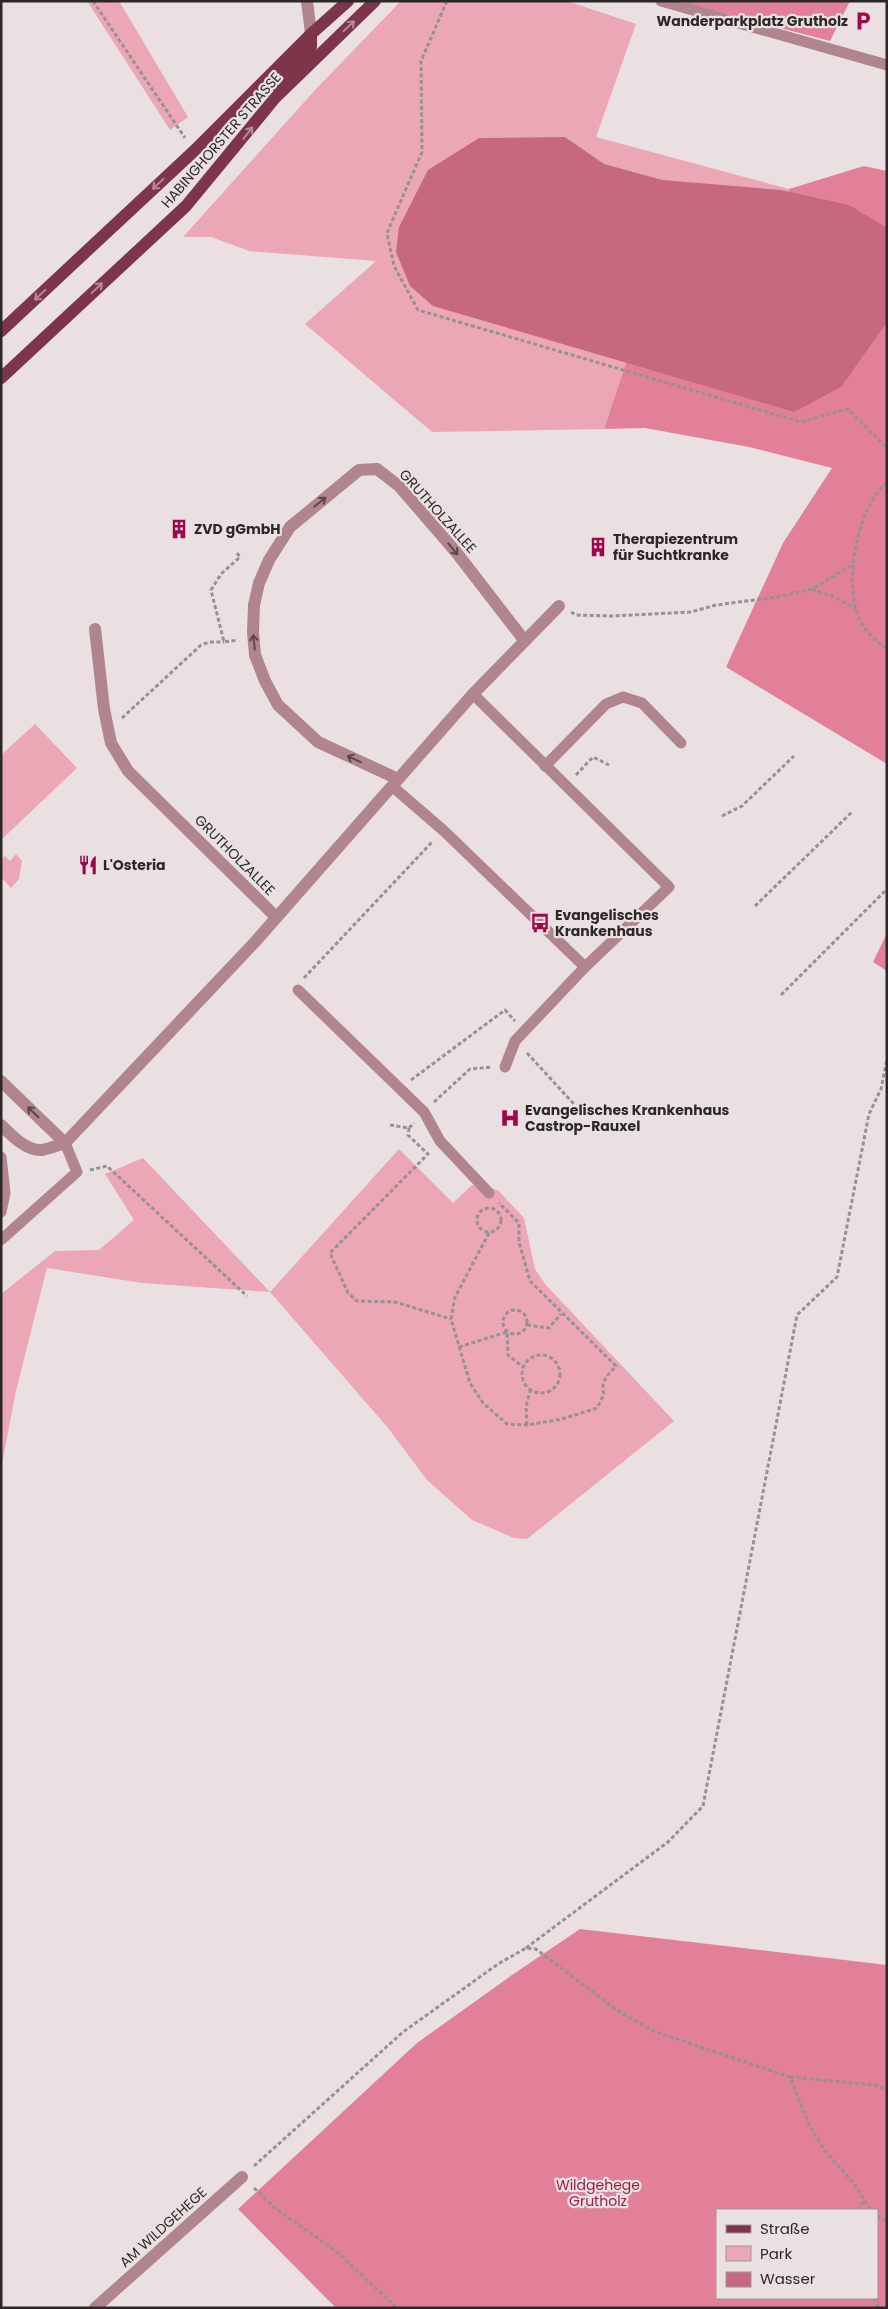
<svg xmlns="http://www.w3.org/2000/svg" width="888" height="2309" font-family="Poppins,sans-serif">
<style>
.green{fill:#eba7b6}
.forest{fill:#e18098;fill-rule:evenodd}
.water{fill:#c66880}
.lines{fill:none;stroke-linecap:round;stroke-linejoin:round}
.path{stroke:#989092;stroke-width:3;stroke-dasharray:4 2.5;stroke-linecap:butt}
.service{stroke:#b0858e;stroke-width:11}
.minor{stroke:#b0858e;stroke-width:12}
.primary{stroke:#7d3549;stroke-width:12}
.oneway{stroke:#b48a96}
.oneway2{stroke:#5a494c}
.labels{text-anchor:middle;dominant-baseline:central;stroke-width:4.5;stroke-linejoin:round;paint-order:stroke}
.poi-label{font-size:14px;font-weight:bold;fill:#2c2829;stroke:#eae0e2;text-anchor:start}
.street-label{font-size:14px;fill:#2c2829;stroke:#eae0e2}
.park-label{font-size:14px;fill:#922049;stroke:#eae0e2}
</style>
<rect width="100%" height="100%" fill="#eae0e2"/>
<g class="green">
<path d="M 87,1 L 119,1 L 188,117 L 170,130 Z"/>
<path d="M 401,1 L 567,1 L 636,24 L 596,137 L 789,189 L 762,361 L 633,346 L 604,429 L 432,432 L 305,324 L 376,261 L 249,251 L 211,237 L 183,237 L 316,89 Z"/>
<path d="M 35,724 L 77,768 L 1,840 L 1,755 Z"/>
<path d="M 16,854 L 22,861 L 19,879 L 11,888 L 1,877 L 1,859 L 5,856 L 10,861 Z"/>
<path d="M 399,1149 L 453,1203 L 472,1185 L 498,1190 L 524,1218 L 535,1269 L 545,1284 L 674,1421 L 527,1539 L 514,1538 L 472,1520 L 427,1480 L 388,1428 L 270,1292 L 142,1283 L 47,1268 L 16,1391 L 1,1469 L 1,1294 L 55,1251 L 99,1250 L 134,1220 L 105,1174 L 143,1158 L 270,1292 Z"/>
</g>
<g class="forest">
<path d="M 677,1 L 850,1 L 830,41 Z"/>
<path d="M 864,166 L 887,171 L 887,764 L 726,667 L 783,543 L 832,468 L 749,447 L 645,428 L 604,429 L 632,346 L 762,361 L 789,189 Z"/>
<path d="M 887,933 L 887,971 L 873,962 Z"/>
<path d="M 580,1929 L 887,1965 L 887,2308 L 336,2308 L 238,2209 L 417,2043 L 512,1975 ZM 717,2210 L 877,2210 L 877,2298 L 717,2298 Z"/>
</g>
<path class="water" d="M 565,137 L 604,164 L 662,180 L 781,190 L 849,205 L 887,228 L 887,322 L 841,387 L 794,412 L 433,306 L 410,286 L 396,252 L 399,227 L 428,170 L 479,138 Z"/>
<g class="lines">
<g class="path">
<path d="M 93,1 L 185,138"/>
<path d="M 447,1 L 421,61 L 422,152 L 387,233 L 394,266 L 418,310 L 801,422 L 848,409 L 887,448"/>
<path d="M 887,483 C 856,506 840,594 864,627 C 869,635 879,643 887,648"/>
<path d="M 237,553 L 240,557 L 221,574 L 211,590 L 224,642 L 238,640"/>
<path d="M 812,589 L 832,596 L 856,609"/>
<path d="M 571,612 L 576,615 L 612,616 L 691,612 L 716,605 L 777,597 L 812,589 L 853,564"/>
<path d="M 122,718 L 201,645 L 209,642 L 224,642"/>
<path d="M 576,775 L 593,757 L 609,765"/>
<path d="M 722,816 L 742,806 L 794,756"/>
<path d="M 755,906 L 852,812"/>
<path d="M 304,978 L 433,841"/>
<path d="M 781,995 L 887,889"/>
<path d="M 527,1053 L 584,1115"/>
<path d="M 411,1080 L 505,1010 L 515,1021"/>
<path d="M 434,1102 L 470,1069 L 492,1067"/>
<path d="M 390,1125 L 409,1128 L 414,1123"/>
<path d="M 409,1128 L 408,1135 L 428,1154 L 330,1253 L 348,1293 L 357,1301 L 395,1302 L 451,1319"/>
<path d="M 90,1170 L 107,1166 L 247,1296"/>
<circle cx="489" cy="1220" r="12"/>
<path d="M 489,1233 L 455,1297 L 451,1319 L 470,1383 L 483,1403 L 507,1424 L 527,1425 L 562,1419 L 597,1408 L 604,1394 C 600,1381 608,1375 616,1366 L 530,1281 L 519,1242 L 519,1223 L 499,1203"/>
<circle cx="515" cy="1322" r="12"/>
<path d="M 527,1325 L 549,1328 L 561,1314"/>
<path d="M 459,1347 L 507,1332 L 508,1355 L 523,1367"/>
<circle cx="541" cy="1374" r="19"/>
<path d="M 527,1425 L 526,1407 L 530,1391"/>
<path d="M 526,1948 L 668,1842 L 703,1806 L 797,1315 L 837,1277 L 869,1114 L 881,1089 L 887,1059"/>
<path d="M 790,2077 L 875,2085 L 887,2090"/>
<path d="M 254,2166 L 403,2032 L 498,1964 L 526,1948 L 536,1949 L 615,2009 L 653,2031 L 790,2077 L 810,2127 L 825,2151 L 852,2181 L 871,2210"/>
<path d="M 254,2188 L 276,2209 L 336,2251 L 397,2308"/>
<path d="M 857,2210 L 864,2202"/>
<path d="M 877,2216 L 887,2221"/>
<path d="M 874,2298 L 879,2308"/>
</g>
<g class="service">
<path d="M 661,1 L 887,65"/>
<path d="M 545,766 L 606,704 L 623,697 L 642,703 L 681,743"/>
<path d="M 392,786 L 444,831 L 585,967 L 669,887 L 473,694"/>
<path d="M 298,990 L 424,1112 L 440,1141 L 489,1193"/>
<path d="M 505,1067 L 515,1041 L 585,967"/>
<path d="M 1,1157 L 5,1193 L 1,1212"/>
<path d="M 1,1240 L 77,1172 L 65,1143"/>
</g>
<g class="minor">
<path d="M 307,1 L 311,34"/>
<path d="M 95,629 L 104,709 L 111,743 L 128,771 L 276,917"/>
<path d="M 398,779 L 318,742 L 278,705 L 265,681 L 255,655 L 253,632 L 254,605 L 259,583 L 269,560 L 290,527 L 359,470 L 377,469 L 399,486 L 456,552 L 524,640"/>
<path d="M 1,1081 L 65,1143"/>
<path d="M 1,1125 C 11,1135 26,1151 42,1150 C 49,1149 58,1145 65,1143 L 254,943 L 473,694 L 559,606"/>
<path d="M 95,2308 L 242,2177"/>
</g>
<g class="primary">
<path d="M 279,89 L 287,73 L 311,47 L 311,34"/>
<path d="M 1,331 L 194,151 L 311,34 L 348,1"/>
<path d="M 1,378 L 186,206 L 275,98 L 375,1"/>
</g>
</g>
<defs><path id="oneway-shaft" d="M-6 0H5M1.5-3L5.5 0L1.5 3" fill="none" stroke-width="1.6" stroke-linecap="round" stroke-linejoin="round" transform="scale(1.25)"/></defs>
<g class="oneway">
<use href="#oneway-shaft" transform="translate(349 26) rotate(-43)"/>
<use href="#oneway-shaft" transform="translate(248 133) rotate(-52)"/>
<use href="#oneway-shaft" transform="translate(158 184) rotate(137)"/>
<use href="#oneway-shaft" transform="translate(97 288) rotate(-43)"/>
<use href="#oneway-shaft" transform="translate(40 295) rotate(137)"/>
</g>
<g class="oneway2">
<use href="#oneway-shaft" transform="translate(320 502) rotate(-39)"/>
<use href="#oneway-shaft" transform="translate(453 549) rotate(50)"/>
<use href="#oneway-shaft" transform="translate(254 642) rotate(-96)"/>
<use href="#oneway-shaft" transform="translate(354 759) rotate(-155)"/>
<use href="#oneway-shaft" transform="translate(33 1112) rotate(-136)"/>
</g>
<defs>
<symbol id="parking-bare" viewBox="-9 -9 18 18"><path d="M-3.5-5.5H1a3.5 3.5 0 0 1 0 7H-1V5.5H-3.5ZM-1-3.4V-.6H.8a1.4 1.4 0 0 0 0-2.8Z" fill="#a0074a" stroke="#eae0e2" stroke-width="2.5" paint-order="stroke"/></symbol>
<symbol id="building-bare" viewBox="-9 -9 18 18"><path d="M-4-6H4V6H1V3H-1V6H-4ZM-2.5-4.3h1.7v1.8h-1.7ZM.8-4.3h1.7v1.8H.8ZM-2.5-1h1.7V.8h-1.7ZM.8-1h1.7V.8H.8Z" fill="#a0074a" stroke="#eae0e2" stroke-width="2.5" paint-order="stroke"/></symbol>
<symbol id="restaurant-bare" viewBox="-9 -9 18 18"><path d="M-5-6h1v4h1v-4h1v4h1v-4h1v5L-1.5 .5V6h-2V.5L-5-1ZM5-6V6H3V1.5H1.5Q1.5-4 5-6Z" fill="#a0074a" stroke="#eae0e2" stroke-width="2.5" paint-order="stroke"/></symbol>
<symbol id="bus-bare" viewBox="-9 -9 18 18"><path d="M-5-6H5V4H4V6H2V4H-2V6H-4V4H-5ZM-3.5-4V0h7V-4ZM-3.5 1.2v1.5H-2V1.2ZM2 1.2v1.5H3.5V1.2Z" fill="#a0074a" stroke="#eae0e2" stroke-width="2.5" paint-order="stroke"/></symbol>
<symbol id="hospital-bare" viewBox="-9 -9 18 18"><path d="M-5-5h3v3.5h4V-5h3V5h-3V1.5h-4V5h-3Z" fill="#a0074a" stroke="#eae0e2" stroke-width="2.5" paint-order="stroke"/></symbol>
</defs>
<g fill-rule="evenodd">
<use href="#parking-bare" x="849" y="7" width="28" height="28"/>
<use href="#building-bare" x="165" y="515" width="28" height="28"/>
<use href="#building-bare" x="584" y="533" width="28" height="28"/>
<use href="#restaurant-bare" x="74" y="851" width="28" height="28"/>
<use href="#bus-bare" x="526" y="909" width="28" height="28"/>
<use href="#hospital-bare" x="496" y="1104" width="28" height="28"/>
</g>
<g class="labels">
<g class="poi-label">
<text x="848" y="21" text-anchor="end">Wanderparkplatz Grutholz</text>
<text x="194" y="529">ZVD gGmbH</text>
<text x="613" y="539">Therapiezentrum<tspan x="613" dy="16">für Suchtkranke</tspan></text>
<text x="103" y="865">L'Osteria</text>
<text x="555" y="915">Evangelisches<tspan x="555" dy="16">Krankenhaus</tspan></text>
<text x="525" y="1110">Evangelisches Krankenhaus<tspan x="525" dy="16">Castrop-Rauxel</tspan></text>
</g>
<g class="street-label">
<text transform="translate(221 140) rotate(-49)">HABINGHORSTER STRASSE</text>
<text transform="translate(438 511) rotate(48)">GRUTHOLZALLEE</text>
<text transform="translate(235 855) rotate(45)">GRUTHOLZALLEE</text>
<text transform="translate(163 2227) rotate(-42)">AM WILDGEHEGE</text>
</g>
<g class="park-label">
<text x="598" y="2185">Wildgehege<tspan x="598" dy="16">Grutholz</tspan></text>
</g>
</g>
<rect width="888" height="2309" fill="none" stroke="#2c2829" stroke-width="5"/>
<rect x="716" y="2209" width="162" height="90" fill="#eae0e2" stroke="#9e9698"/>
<rect x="726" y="2225" width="25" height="8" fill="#7d3549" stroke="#9e9698"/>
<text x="760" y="2234" font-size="15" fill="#2c2829">Straße</text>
<rect x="726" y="2246" width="25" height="15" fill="#eba7b6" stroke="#9e9698"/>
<text x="760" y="2259" font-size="15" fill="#2c2829">Park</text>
<rect x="726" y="2272" width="25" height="15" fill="#c66880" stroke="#9e9698"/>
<text x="760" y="2284" font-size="15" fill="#2c2829">Wasser</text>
</svg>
